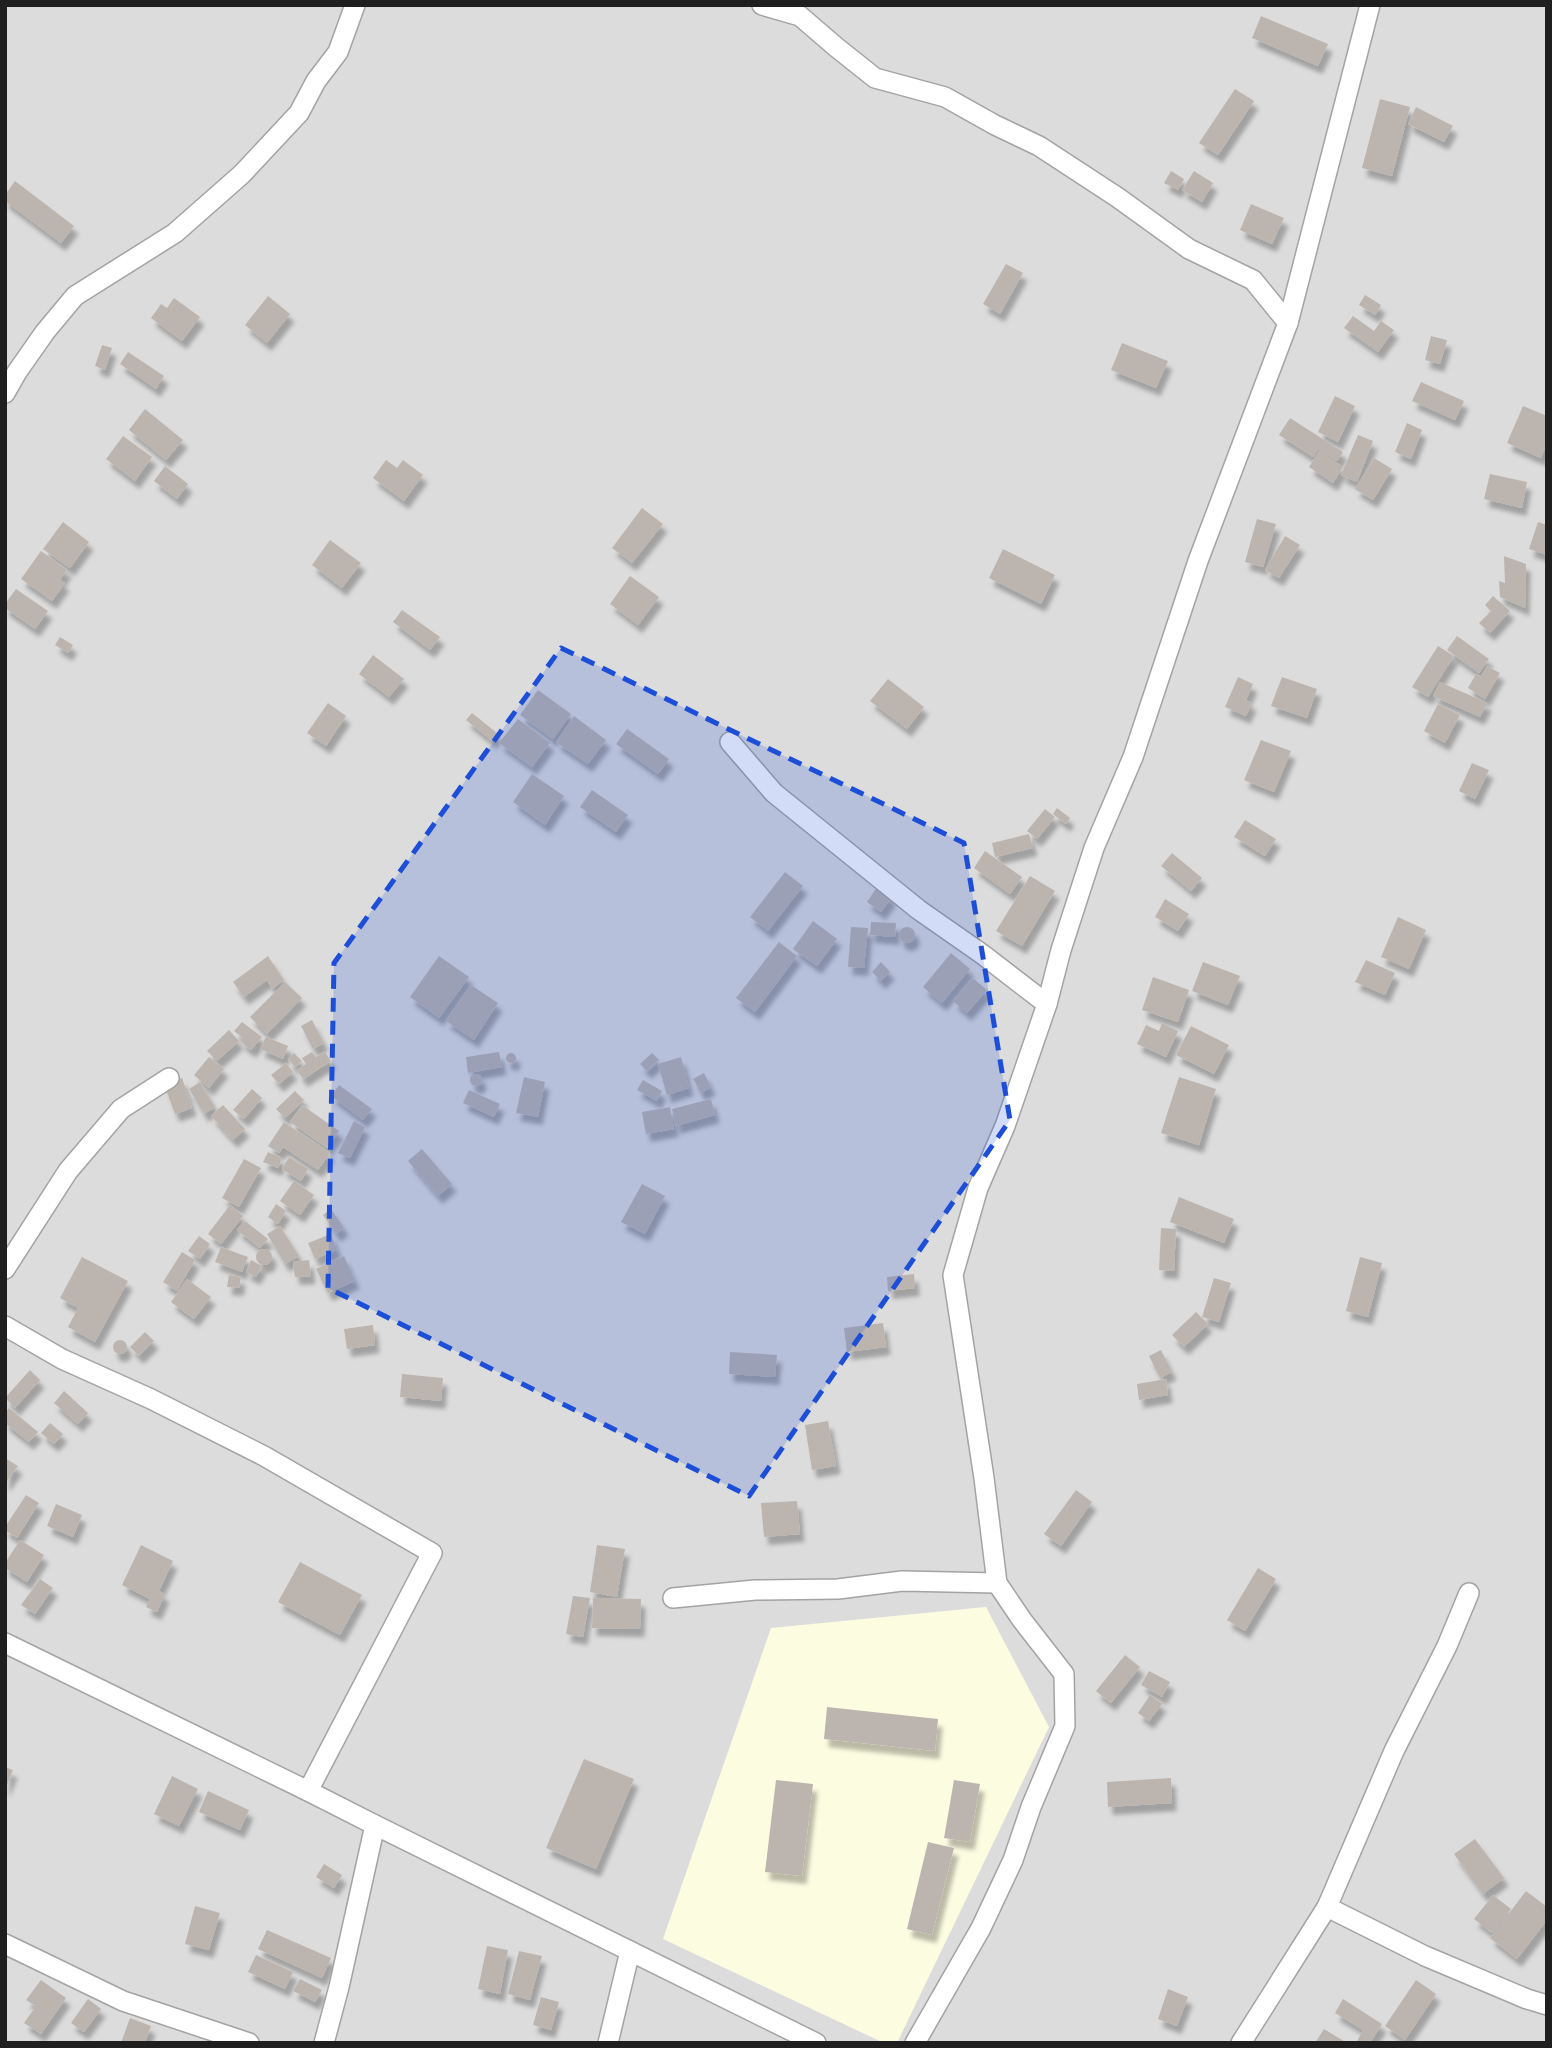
<svg xmlns="http://www.w3.org/2000/svg" width="1552" height="2048" font-family="'Asap Condensed',sans-serif">
<style>
.residential{fill:#dddcdc}
.education{fill:#fcfce1}
.building{fill:#bcb5af;filter:url(#shadow)}
.lines{fill:none;stroke-linecap:round;stroke-linejoin:round}
.street-casing{stroke:#a3a3a3;stroke-width:22}
.street{stroke:#fff;stroke-width:19}
.marked{fill:#1d4ed8;fill-opacity:0.2;stroke:#1d4ed8;stroke-width:5;stroke-dasharray:14 9;stroke-linejoin:round}
</style>
<defs>
<filter id="shadow"><feDropShadow dx="4.5" dy="8" stdDeviation="2" flood-color="#0004"/></filter>
</defs>
<rect width="100%" height="100%" fill="#efece6"/>
<rect class="residential" x="5" y="5" width="1542" height="2038"/>
<path class="education" d="M 986,1607 L 1049,1727 L 897,2043 L 884,2043 L 663,1939 L 771,1628 Z"/>
<g class="building">
<path d="M 1261,16 L 1328,44 L 1318,66 L 1252,38 Z"/>
<path d="M 1235,89 L 1254,101 L 1218,155 L 1199,143 Z"/>
<path d="M 1380,99 L 1410,107 L 1392,176 L 1362,168 Z"/>
<path d="M 1416,107 L 1453,126 L 1444,142 L 1408,124 Z"/>
<path d="M 1171,171 L 1184,179 L 1178,190 L 1164,183 Z"/>
<path d="M 1194,171 L 1213,183 L 1202,202 L 1182,190 Z"/>
<path d="M 15,181 L 74,226 L 61,243 L 5,201 L 5,195 Z"/>
<path d="M 1251,204 L 1284,218 L 1272,244 L 1240,230 Z"/>
<path d="M 1006,264 L 1023,273 L 1000,314 L 983,304 Z"/>
<path d="M 1365,295 L 1381,305 L 1375,315 L 1359,305 Z"/>
<path d="M 268,296 L 290,314 L 267,343 L 245,325 Z"/>
<path d="M 174,298 L 200,317 L 182,341 L 151,318 L 161,304 L 167,308 Z"/>
<path d="M 1353,316 L 1374,331 L 1381,321 L 1394,330 L 1378,352 L 1344,328 Z"/>
<path d="M 1431,336 L 1447,340 L 1440,364 L 1425,360 Z"/>
<path d="M 1122,343 L 1168,361 L 1156,388 L 1111,370 Z"/>
<path d="M 102,345 L 112,348 L 105,370 L 95,366 Z"/>
<path d="M 128,352 L 164,376 L 156,389 L 120,364 Z"/>
<path d="M 1421,382 L 1464,401 L 1455,420 L 1412,401 Z"/>
<path d="M 1335,396 L 1355,406 L 1338,442 L 1318,432 Z"/>
<path d="M 1523,406 L 1547,416 L 1547,443 L 1541,458 L 1507,443 Z"/>
<path d="M 145,409 L 183,440 L 166,460 L 129,430 Z"/>
<path d="M 1290,418 L 1343,452 L 1337,461 L 1318,449 L 1313,457 L 1279,435 Z"/>
<path d="M 1407,423 L 1422,430 L 1411,459 L 1395,452 Z"/>
<path d="M 1358,435 L 1373,441 L 1357,482 L 1341,475 Z"/>
<path d="M 123,436 L 152,457 L 135,481 L 106,459 Z"/>
<path d="M 1319,451 L 1343,467 L 1333,483 L 1309,467 Z"/>
<path d="M 1374,458 L 1392,469 L 1373,500 L 1355,489 Z"/>
<path d="M 386,460 L 397,468 L 403,460 L 423,475 L 404,501 L 373,478 Z"/>
<path d="M 165,466 L 188,484 L 177,499 L 154,481 Z"/>
<path d="M 1490,474 L 1527,482 L 1522,508 L 1484,499 Z"/>
<path d="M 642,508 L 663,524 L 632,563 L 612,548 Z"/>
<path d="M 1257,519 L 1276,524 L 1263,567 L 1245,562 Z"/>
<path d="M 63,522 L 89,542 L 70,568 L 43,549 Z"/>
<path d="M 1538,522 L 1547,525 L 1547,555 L 1529,549 Z"/>
<path d="M 1285,536 L 1300,545 L 1279,578 L 1265,570 Z"/>
<path d="M 330,540 L 361,563 L 342,588 L 312,565 Z"/>
<path d="M 1003,549 L 1055,575 L 1041,604 L 989,578 Z"/>
<path d="M 41,551 L 67,570 L 60,580 L 65,583 L 52,601 L 21,579 Z"/>
<path d="M 1504,556 L 1526,564 L 1525,608 L 1500,597 L 1499,581 L 1505,583 Z"/>
<path d="M 630,576 L 659,597 L 638,625 L 610,604 Z"/>
<path d="M 16,589 L 48,611 L 35,629 L 5,608 L 5,604 Z"/>
<path d="M 1493,596 L 1510,611 L 1490,633 L 1479,623 L 1491,611 L 1485,605 Z"/>
<path d="M 402,610 L 440,637 L 430,650 L 393,622 Z"/>
<path d="M 1457,636 L 1489,659 L 1479,673 L 1447,650 Z"/>
<path d="M 60,637 L 73,645 L 68,653 L 55,645 Z"/>
<path d="M 1438,646 L 1454,656 L 1428,697 L 1412,687 Z"/>
<path d="M 373,655 L 404,679 L 389,697 L 359,674 Z"/>
<path d="M 1487,666 L 1500,673 L 1485,699 L 1468,688 L 1476,674 L 1481,677 Z"/>
<path d="M 1238,677 L 1253,684 L 1246,700 L 1252,703 L 1246,716 L 1225,707 Z"/>
<path d="M 1282,677 L 1317,689 L 1307,718 L 1271,706 Z"/>
<path d="M 888,679 L 924,707 L 907,729 L 870,701 Z"/>
<path d="M 1440,682 L 1487,703 L 1480,717 L 1433,696 Z"/>
<path d="M 538,690 L 571,714 L 553,739 L 520,715 Z"/>
<path d="M 328,703 L 346,716 L 326,746 L 307,733 Z"/>
<path d="M 1438,704 L 1460,715 L 1445,743 L 1424,731 Z"/>
<path d="M 472,713 L 498,734 L 492,741 L 466,720 Z"/>
<path d="M 574,716 L 606,740 L 588,764 L 556,742 Z"/>
<path d="M 518,719 L 550,743 L 532,767 L 499,743 Z"/>
<path d="M 627,729 L 669,759 L 658,774 L 616,744 Z"/>
<path d="M 1261,740 L 1291,751 L 1274,792 L 1244,780 Z"/>
<path d="M 1472,763 L 1489,770 L 1475,799 L 1459,791 Z"/>
<path d="M 532,774 L 564,796 L 545,825 L 513,802 Z"/>
<path d="M 592,790 L 628,815 L 616,832 L 580,807 Z"/>
<path d="M 1057,808 L 1070,818 L 1066,824 L 1053,814 Z"/>
<path d="M 1045,809 L 1055,817 L 1037,839 L 1027,831 Z"/>
<path d="M 1245,820 L 1276,839 L 1265,856 L 1234,837 Z"/>
<path d="M 1029,834 L 1033,848 L 995,857 L 992,843 Z"/>
<path d="M 985,851 L 1022,877 L 1010,894 L 974,868 Z"/>
<path d="M 1172,853 L 1202,878 L 1191,891 L 1161,866 Z"/>
<path d="M 785,872 L 803,886 L 768,931 L 750,917 Z"/>
<path d="M 1030,876 L 1055,891 L 1022,946 L 996,931 Z"/>
<path d="M 877,887 L 892,897 L 881,912 L 867,902 Z"/>
<path d="M 1165,899 L 1189,914 L 1178,931 L 1155,917 Z"/>
<path d="M 1398,917 L 1426,930 L 1409,969 L 1381,957 Z"/>
<path d="M 813,921 L 837,939 L 817,966 L 793,949 Z"/>
<path d="M 871,922 L 896,923 L 895,937 L 870,935 Z"/>
<circle cx="907" cy="935" r="8"/>
<path d="M 851,927 L 868,928 L 864,968 L 848,967 Z"/>
<path d="M 779,942 L 797,956 L 755,1012 L 736,998 Z"/>
<path d="M 951,953 L 970,969 L 942,1003 L 923,987 Z"/>
<path d="M 268,956 L 284,980 L 272,989 L 267,980 L 244,997 L 233,982 Z"/>
<path d="M 439,956 L 469,977 L 439,1018 L 410,997 Z"/>
<path d="M 1366,960 L 1395,973 L 1385,995 L 1355,982 Z"/>
<path d="M 881,962 L 890,972 L 881,981 L 872,972 Z"/>
<path d="M 1203,962 L 1240,976 L 1228,1005 L 1192,991 Z"/>
<path d="M 1153,977 L 1189,990 L 1178,1022 L 1142,1010 Z"/>
<path d="M 973,978 L 987,990 L 967,1013 L 953,1001 Z"/>
<path d="M 285,982 L 302,998 L 267,1034 L 250,1017 Z"/>
<path d="M 471,985 L 498,1003 L 474,1040 L 446,1021 Z"/>
<path d="M 312,1020 L 324,1043 L 313,1049 L 301,1026 Z"/>
<path d="M 242,1022 L 262,1037 L 251,1050 L 240,1041 L 243,1038 L 234,1031 Z"/>
<path d="M 1162,1023 L 1178,1031 L 1166,1057 L 1137,1044 L 1146,1025 L 1159,1031 Z"/>
<path d="M 1191,1026 L 1229,1045 L 1214,1074 L 1176,1055 Z"/>
<path d="M 229,1030 L 239,1041 L 217,1061 L 207,1051 Z"/>
<path d="M 266,1037 L 288,1046 L 283,1059 L 260,1049 Z"/>
<path d="M 312,1052 L 316,1057 L 325,1052 L 331,1061 L 303,1079 L 297,1070 L 306,1064 L 302,1058 Z"/>
<path d="M 499,1052 L 502,1067 L 468,1073 L 466,1057 Z"/>
<circle cx="511" cy="1058" r="5"/>
<path d="M 294,1053 L 302,1061 L 295,1067 L 288,1059 Z"/>
<path d="M 652,1053 L 659,1060 L 647,1071 L 640,1064 Z"/>
<path d="M 209,1057 L 224,1069 L 209,1088 L 194,1075 Z"/>
<path d="M 681,1057 L 689,1088 L 667,1095 L 658,1064 Z"/>
<path d="M 286,1063 L 293,1072 L 279,1084 L 271,1075 Z"/>
<path d="M 704,1073 L 711,1087 L 701,1093 L 693,1079 Z"/>
<circle cx="476" cy="1080" r="6"/>
<path d="M 524,1077 L 545,1082 L 538,1117 L 516,1113 Z"/>
<path d="M 1179,1077 L 1216,1089 L 1199,1145 L 1161,1133 Z"/>
<path d="M 182,1078 L 192,1108 L 175,1114 L 164,1084 Z"/>
<path d="M 643,1080 L 662,1091 L 657,1101 L 637,1090 Z"/>
<path d="M 200,1082 L 215,1107 L 204,1114 L 189,1089 Z"/>
<path d="M 339,1085 L 372,1109 L 363,1120 L 331,1096 Z"/>
<path d="M 252,1089 L 262,1098 L 244,1119 L 233,1110 Z"/>
<path d="M 469,1090 L 500,1104 L 494,1117 L 463,1103 Z"/>
<path d="M 295,1091 L 304,1100 L 285,1118 L 276,1109 Z"/>
<path d="M 711,1099 L 715,1115 L 676,1126 L 672,1109 Z"/>
<path d="M 223,1105 L 245,1129 L 233,1140 L 211,1116 Z"/>
<path d="M 302,1105 L 339,1131 L 327,1148 L 290,1122 Z"/>
<path d="M 670,1107 L 674,1129 L 646,1134 L 642,1112 Z"/>
<path d="M 354,1121 L 365,1127 L 350,1158 L 338,1153 Z"/>
<path d="M 284,1122 L 330,1153 L 318,1170 L 283,1147 L 279,1153 L 268,1146 Z"/>
<path d="M 422,1149 L 452,1184 L 438,1196 L 408,1161 Z"/>
<path d="M 268,1152 L 282,1158 L 278,1168 L 263,1162 Z"/>
<path d="M 289,1157 L 308,1169 L 301,1181 L 282,1169 Z"/>
<path d="M 244,1159 L 261,1168 L 239,1207 L 222,1198 Z"/>
<path d="M 294,1181 L 314,1195 L 300,1215 L 280,1201 Z"/>
<path d="M 642,1184 L 665,1196 L 645,1234 L 621,1222 Z"/>
<path d="M 1179,1197 L 1234,1219 L 1224,1243 L 1170,1222 Z"/>
<path d="M 276,1204 L 286,1211 L 278,1224 L 268,1217 Z"/>
<path d="M 230,1205 L 243,1216 L 221,1244 L 208,1234 Z"/>
<path d="M 331,1209 L 344,1228 L 336,1234 L 323,1215 Z"/>
<path d="M 245,1221 L 268,1239 L 260,1248 L 237,1230 Z"/>
<path d="M 280,1226 L 299,1256 L 285,1264 L 267,1234 Z"/>
<path d="M 1161,1228 L 1176,1229 L 1174,1271 L 1159,1270 Z"/>
<path d="M 331,1234 L 337,1250 L 315,1259 L 308,1243 Z"/>
<path d="M 199,1236 L 210,1244 L 200,1259 L 188,1251 Z"/>
<path d="M 221,1247 L 248,1257 L 242,1272 L 215,1262 Z"/>
<circle cx="264" cy="1257" r="8"/>
<path d="M 182,1252 L 195,1260 L 177,1291 L 163,1282 Z"/>
<path d="M 344,1256 L 355,1281 L 328,1293 L 316,1269 Z"/>
<path d="M 82,1257 L 128,1281 L 95,1342 L 68,1327 L 78,1308 L 60,1298 Z"/>
<path d="M 1360,1257 L 1382,1263 L 1368,1317 L 1346,1311 Z"/>
<path d="M 251,1260 L 262,1266 L 256,1277 L 246,1272 Z"/>
<path d="M 309,1260 L 311,1276 L 295,1277 L 293,1262 Z"/>
<path d="M 914,1274 L 915,1288 L 888,1291 L 887,1277 Z"/>
<path d="M 229,1275 L 241,1277 L 239,1288 L 227,1287 Z"/>
<path d="M 1214,1278 L 1231,1283 L 1219,1322 L 1202,1317 Z"/>
<path d="M 187,1279 L 211,1297 L 194,1319 L 171,1302 Z"/>
<path d="M 1196,1312 L 1208,1324 L 1184,1347 L 1172,1335 Z"/>
<path d="M 883,1323 L 886,1347 L 847,1352 L 844,1328 Z"/>
<path d="M 373,1325 L 375,1345 L 347,1349 L 344,1329 Z"/>
<path d="M 145,1332 L 154,1341 L 139,1356 L 130,1347 Z"/>
<circle cx="120" cy="1347" r="7"/>
<path d="M 1161,1350 L 1172,1372 L 1160,1378 L 1149,1356 Z"/>
<path d="M 730,1352 L 777,1355 L 775,1377 L 729,1374 Z"/>
<path d="M 30,1370 L 40,1380 L 15,1408 L 5,1398 Z"/>
<path d="M 402,1374 L 443,1378 L 441,1401 L 400,1397 Z"/>
<path d="M 1166,1379 L 1168,1395 L 1139,1400 L 1137,1384 Z"/>
<path d="M 64,1391 L 88,1413 L 78,1424 L 54,1403 Z"/>
<path d="M 9,1408 L 38,1432 L 29,1442 L 5,1423 L 5,1413 Z"/>
<path d="M 828,1421 L 836,1466 L 812,1470 L 805,1425 Z"/>
<path d="M 50,1423 L 63,1434 L 54,1444 L 41,1433 Z"/>
<path d="M 5,1458 L 18,1466 L 5,1484 Z"/>
<path d="M 1076,1490 L 1092,1502 L 1061,1546 L 1044,1534 Z"/>
<path d="M 26,1495 L 39,1503 L 17,1538 L 5,1530 L 5,1527 Z"/>
<path d="M 797,1501 L 800,1534 L 764,1537 L 761,1503 Z"/>
<path d="M 56,1504 L 82,1515 L 73,1537 L 47,1526 Z"/>
<path d="M 20,1540 L 44,1555 L 27,1582 L 5,1568 L 5,1563 Z"/>
<path d="M 141,1545 L 173,1561 L 159,1591 L 165,1594 L 157,1612 L 146,1607 L 150,1599 L 122,1585 Z"/>
<path d="M 597,1545 L 625,1549 L 617,1597 L 590,1592 Z"/>
<path d="M 300,1562 L 362,1595 L 340,1635 L 278,1602 Z"/>
<path d="M 1258,1568 L 1276,1579 L 1245,1631 L 1227,1620 Z"/>
<path d="M 40,1579 L 53,1588 L 35,1614 L 21,1605 Z"/>
<path d="M 573,1596 L 590,1598 L 583,1637 L 566,1634 Z"/>
<path d="M 593,1598 L 641,1599 L 640,1629 L 592,1628 Z"/>
<path d="M 1125,1655 L 1140,1667 L 1111,1703 L 1096,1691 Z"/>
<path d="M 1149,1671 L 1170,1682 L 1162,1697 L 1141,1685 Z"/>
<path d="M 1150,1695 L 1162,1704 L 1149,1721 L 1138,1713 Z"/>
<path d="M 827,1707 L 938,1719 L 935,1751 L 824,1739 Z"/>
<path d="M 584,1759 L 634,1779 L 596,1869 L 546,1848 Z"/>
<path d="M 5,1767 L 13,1770 L 5,1790 Z"/>
<path d="M 172,1776 L 198,1789 L 179,1826 L 154,1814 Z"/>
<path d="M 1171,1778 L 1172,1803 L 1108,1807 L 1107,1782 Z"/>
<path d="M 776,1780 L 813,1784 L 802,1876 L 765,1872 Z"/>
<path d="M 954,1780 L 980,1784 L 970,1842 L 944,1838 Z"/>
<path d="M 208,1791 L 249,1810 L 240,1830 L 199,1812 Z"/>
<path d="M 1475,1839 L 1504,1878 L 1483,1894 L 1454,1854 Z"/>
<path d="M 928,1842 L 954,1848 L 932,1935 L 907,1929 Z"/>
<path d="M 324,1864 L 342,1875 L 334,1888 L 316,1877 Z"/>
<path d="M 1526,1891 L 1547,1907 L 1547,1920 L 1517,1959 L 1490,1938 Z"/>
<path d="M 1493,1895 L 1511,1909 L 1492,1933 L 1474,1919 Z"/>
<path d="M 195,1906 L 220,1913 L 209,1950 L 185,1944 Z"/>
<path d="M 267,1930 L 331,1958 L 322,1978 L 258,1949 Z"/>
<path d="M 487,1946 L 508,1950 L 500,1994 L 478,1989 Z"/>
<path d="M 519,1951 L 542,1956 L 530,2000 L 508,1994 Z"/>
<path d="M 256,1955 L 293,1972 L 285,1989 L 248,1972 Z"/>
<path d="M 300,1979 L 322,1990 L 315,2002 L 293,1991 Z"/>
<path d="M 41,1980 L 66,1998 L 41,2034 L 24,2023 L 36,2006 L 26,2000 Z"/>
<path d="M 1416,1980 L 1436,1994 L 1405,2040 L 1385,2026 Z"/>
<path d="M 1168,1989 L 1188,1997 L 1177,2026 L 1158,2019 Z"/>
<path d="M 541,1997 L 559,2002 L 551,2030 L 533,2025 Z"/>
<path d="M 88,1999 L 101,2009 L 84,2032 L 71,2023 Z"/>
<path d="M 1343,1999 L 1382,2024 L 1370,2043 L 1356,2043 L 1363,2030 L 1335,2013 Z"/>
<path d="M 130,2018 L 151,2026 L 145,2043 L 121,2043 Z"/>
<path d="M 1324,2029 L 1347,2043 L 1315,2043 Z"/>
</g>
<g class="lines">
<defs>
<g id="street">
<path d="M 762,5 L 800,16 L 836,47 L 875,78 L 945,97 L 995,125 L 1039,146 L 1117,197 L 1189,249 L 1253,280 L 1288,323"/>
<path d="M 5,393 L 17,372 L 45,332 L 75,296 L 175,233 L 242,174 L 299,113 L 316,81 L 338,52 L 355,5"/>
<path d="M 730,742 L 774,793 L 919,910 L 982,954 L 1047,1004"/>
<path d="M 5,1269 L 68,1171 L 121,1109 L 169,1078"/>
<path d="M 5,1326 L 62,1359 L 151,1399 L 264,1456 L 432,1553 L 308,1791"/>
<path d="M 673,1598 L 755,1590 L 838,1589 L 902,1581 L 997,1583"/>
<path d="M 5,1643 L 308,1791 L 375,1825 L 816,2043"/>
<path d="M 1327,1907 L 1425,1956 L 1527,1999 L 1547,2005"/>
<path d="M 5,1944 L 123,2001 L 249,2043"/>
<path d="M 324,2043 L 339,1987 L 375,1825"/>
<path d="M 608,2043 L 630,1951"/>
<path d="M 915,2043 L 981,1928 L 1013,1860 L 1031,1807 L 1065,1726 L 1064,1674 L 1022,1620 L 997,1583 L 984,1478 L 953,1275 L 978,1188 L 1005,1126 L 1047,1004 L 1061,950 L 1094,848 L 1133,757 L 1198,561 L 1288,323 L 1370,5"/>
<path d="M 1241,2043 L 1327,1907 L 1394,1751 L 1447,1646 L 1469,1593"/>
</g>
</defs>
<use href="#street" class="street-casing"/>
<use href="#street" class="street"/>
</g>
<path class="marked" d="M 561,648 L 964,843 L 1010,1120 L 749,1496 L 328,1288 L 334,963 Z"/>
<rect width="1552" height="2048" fill="none" stroke="#1f1f1f" stroke-width="14"/>
</svg>
